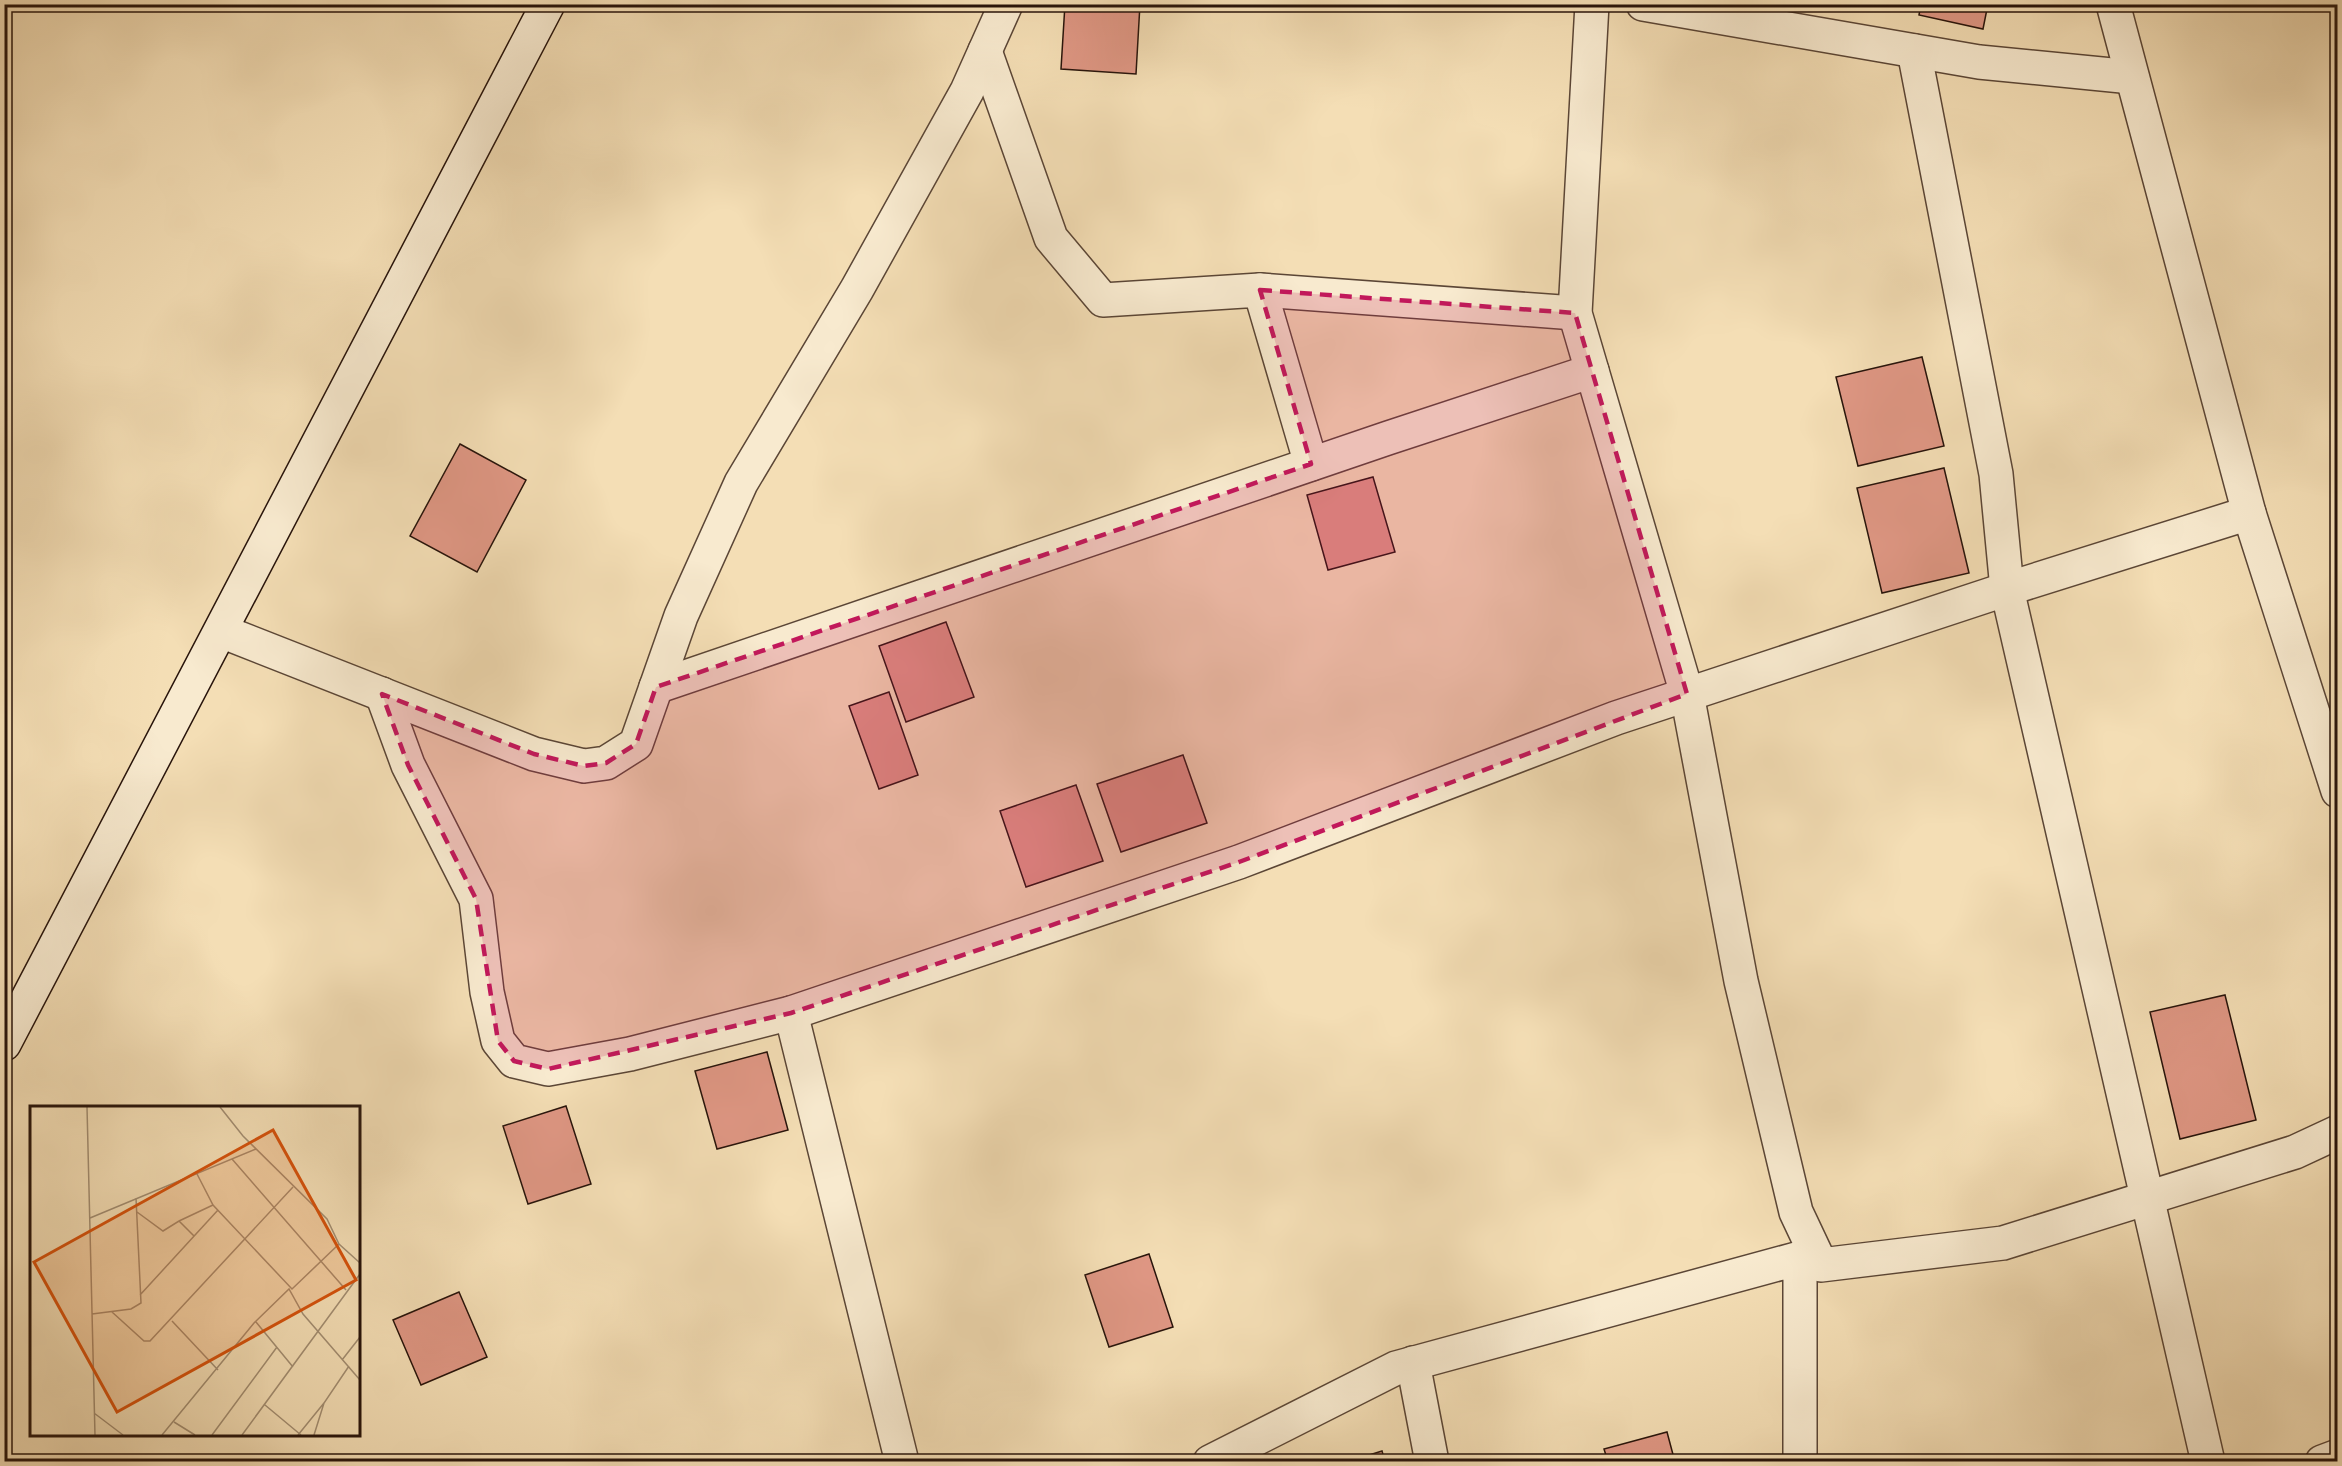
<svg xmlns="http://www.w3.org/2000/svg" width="2342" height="1466" font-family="'IM FELL DW Pica',serif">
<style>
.building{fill:#df9784;stroke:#28140b;stroke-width:1.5}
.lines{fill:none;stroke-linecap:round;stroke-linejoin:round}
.street-casing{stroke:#5b4636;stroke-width:36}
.secondary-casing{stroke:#28140b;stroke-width:36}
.street{stroke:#f8eacf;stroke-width:33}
.secondary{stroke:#f8eacf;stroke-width:33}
.marked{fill:#c2185b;fill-opacity:0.2;stroke:#c2185b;stroke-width:4.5;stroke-dasharray:12 8;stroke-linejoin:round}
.inset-road{fill:none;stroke:#a28d71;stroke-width:1.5}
.view{fill:#d5520c;fill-opacity:0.15;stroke:#d5520c;stroke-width:3}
.inset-edge{fill:none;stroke:#28140b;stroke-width:3}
</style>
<rect width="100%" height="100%" fill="#f4deb5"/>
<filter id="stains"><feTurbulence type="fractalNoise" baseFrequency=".00333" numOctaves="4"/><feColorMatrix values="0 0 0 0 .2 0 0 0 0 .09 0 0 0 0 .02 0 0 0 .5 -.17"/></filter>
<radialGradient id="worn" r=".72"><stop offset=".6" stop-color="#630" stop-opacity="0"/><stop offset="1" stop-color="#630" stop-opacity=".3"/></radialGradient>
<g class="building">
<path d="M 1065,4 L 1140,4 L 1136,74 L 1061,69 Z"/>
<path d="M 1921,4 L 1988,4 L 1983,29 L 1919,15 Z"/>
<path d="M 1922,357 L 1944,446 L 1858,466 L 1836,377 Z"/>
<path d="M 460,444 L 526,480 L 477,572 L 410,536 Z"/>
<path d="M 1944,468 L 1969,573 L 1882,593 L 1857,488 Z"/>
<path d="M 1373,477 L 1395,552 L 1328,570 L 1307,495 Z"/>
<path d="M 946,622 L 974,697 L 906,722 L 879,646 Z"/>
<path d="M 889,692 L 918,775 L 879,789 L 849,706 Z"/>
<path d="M 1183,755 L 1207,823 L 1121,852 L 1097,784 Z"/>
<path d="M 1076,785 L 1103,861 L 1026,887 L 1000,811 Z"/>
<path d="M 2225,995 L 2256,1120 L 2180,1139 L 2150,1012 Z"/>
<path d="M 767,1052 L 788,1130 L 717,1149 L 695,1071 Z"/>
<path d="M 566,1106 L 591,1184 L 528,1204 L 503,1126 Z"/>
<path d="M 1149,1254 L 1173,1327 L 1109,1347 L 1085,1275 Z"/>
<path d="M 459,1292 L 487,1357 L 421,1385 L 393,1320 Z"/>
<path d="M 1667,1432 L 1675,1462 L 1608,1462 L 1604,1449 Z"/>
<path d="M 1382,1451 L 1385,1462 L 1347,1462 Z"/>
</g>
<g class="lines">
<defs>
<g id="street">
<path d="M 1592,4 L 1575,313 L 1687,694 L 1741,981 L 1796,1212 L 1821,1265 L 2003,1243 L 2295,1152 L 2338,1132"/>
<path d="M 1643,4 L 1979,62 L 2132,77"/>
<path d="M 2113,4 L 2249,513 L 2338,791"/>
<path d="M 985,51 L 1051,238 L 1103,300 L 1260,290 L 1311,464"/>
<path d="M 1914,51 L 1996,474 L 2007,589 L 2208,1462"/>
<path d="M 1260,290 L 1575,313"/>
<path d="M 221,631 L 534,754 L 584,766 L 606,763 L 636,744 L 681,616 L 741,483 L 857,289 L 967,91 L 1006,4"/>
<path d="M 656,687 L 1388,438 L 1592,371"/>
<path d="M 382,694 L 408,765 L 476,899 L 487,992 L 498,1041 L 514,1061 L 548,1069 L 630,1054 L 791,1013 L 1239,862 L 1616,718 L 2007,589 L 2249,513"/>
<path d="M 791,1013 L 902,1462"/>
<path d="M 1413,1363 L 1432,1462"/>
<path d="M 1210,1462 L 1396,1368 L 1800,1258 L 1800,1462"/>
<path d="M 2322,1462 L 2338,1456"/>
</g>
<path id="secondary" d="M 4,1044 L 548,4"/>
</defs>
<use href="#street" class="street-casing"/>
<use href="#secondary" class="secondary-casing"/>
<use href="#street" class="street"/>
<use href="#secondary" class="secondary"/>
</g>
<path class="marked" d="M 1260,290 L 1575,313 L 1687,694 L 1239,862 L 791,1013 L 548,1069 L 514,1061 L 498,1041 L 476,899 L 408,765 L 382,694 L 534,754 L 584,766 L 606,763 L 636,744 L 656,687 L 1311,464 Z"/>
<g transform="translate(30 1106)">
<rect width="330" height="330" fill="#f4deb5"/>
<path class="inset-road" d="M 57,1 L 65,329M 190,1 L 213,30 L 297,113 L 309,138 L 330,157M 202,53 L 316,184M 166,66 L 183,99 L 262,183 L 309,138M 107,106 L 133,125 L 149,115 L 164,130M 60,112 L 226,43M 149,115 L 183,99M 110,189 L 188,104M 82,206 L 114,235 L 120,235 L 263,81M 62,208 L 101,203 L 111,197 L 106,92M 142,215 L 188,264M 226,216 L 263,261M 312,254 L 330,231M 235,299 L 271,329M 64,307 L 93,329M 144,316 L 165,329M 132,329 L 224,217 L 259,183 L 273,208 L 330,274M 182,329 L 247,241M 212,329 L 330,168M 268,329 L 294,297M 284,329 L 294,297 L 319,260"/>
<path class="view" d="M 243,24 L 326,174 L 87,306 L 4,156 Z"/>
<rect width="330" height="330" class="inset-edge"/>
</g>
<rect width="2342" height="1466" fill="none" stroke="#f4deb5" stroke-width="24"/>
<rect x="6" y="6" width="2330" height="1454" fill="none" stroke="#28140b" stroke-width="3"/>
<rect x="12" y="12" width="2318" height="1442" fill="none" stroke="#28140b" stroke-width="1.5"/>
<rect width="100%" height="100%" filter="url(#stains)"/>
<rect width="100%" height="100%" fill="url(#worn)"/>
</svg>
